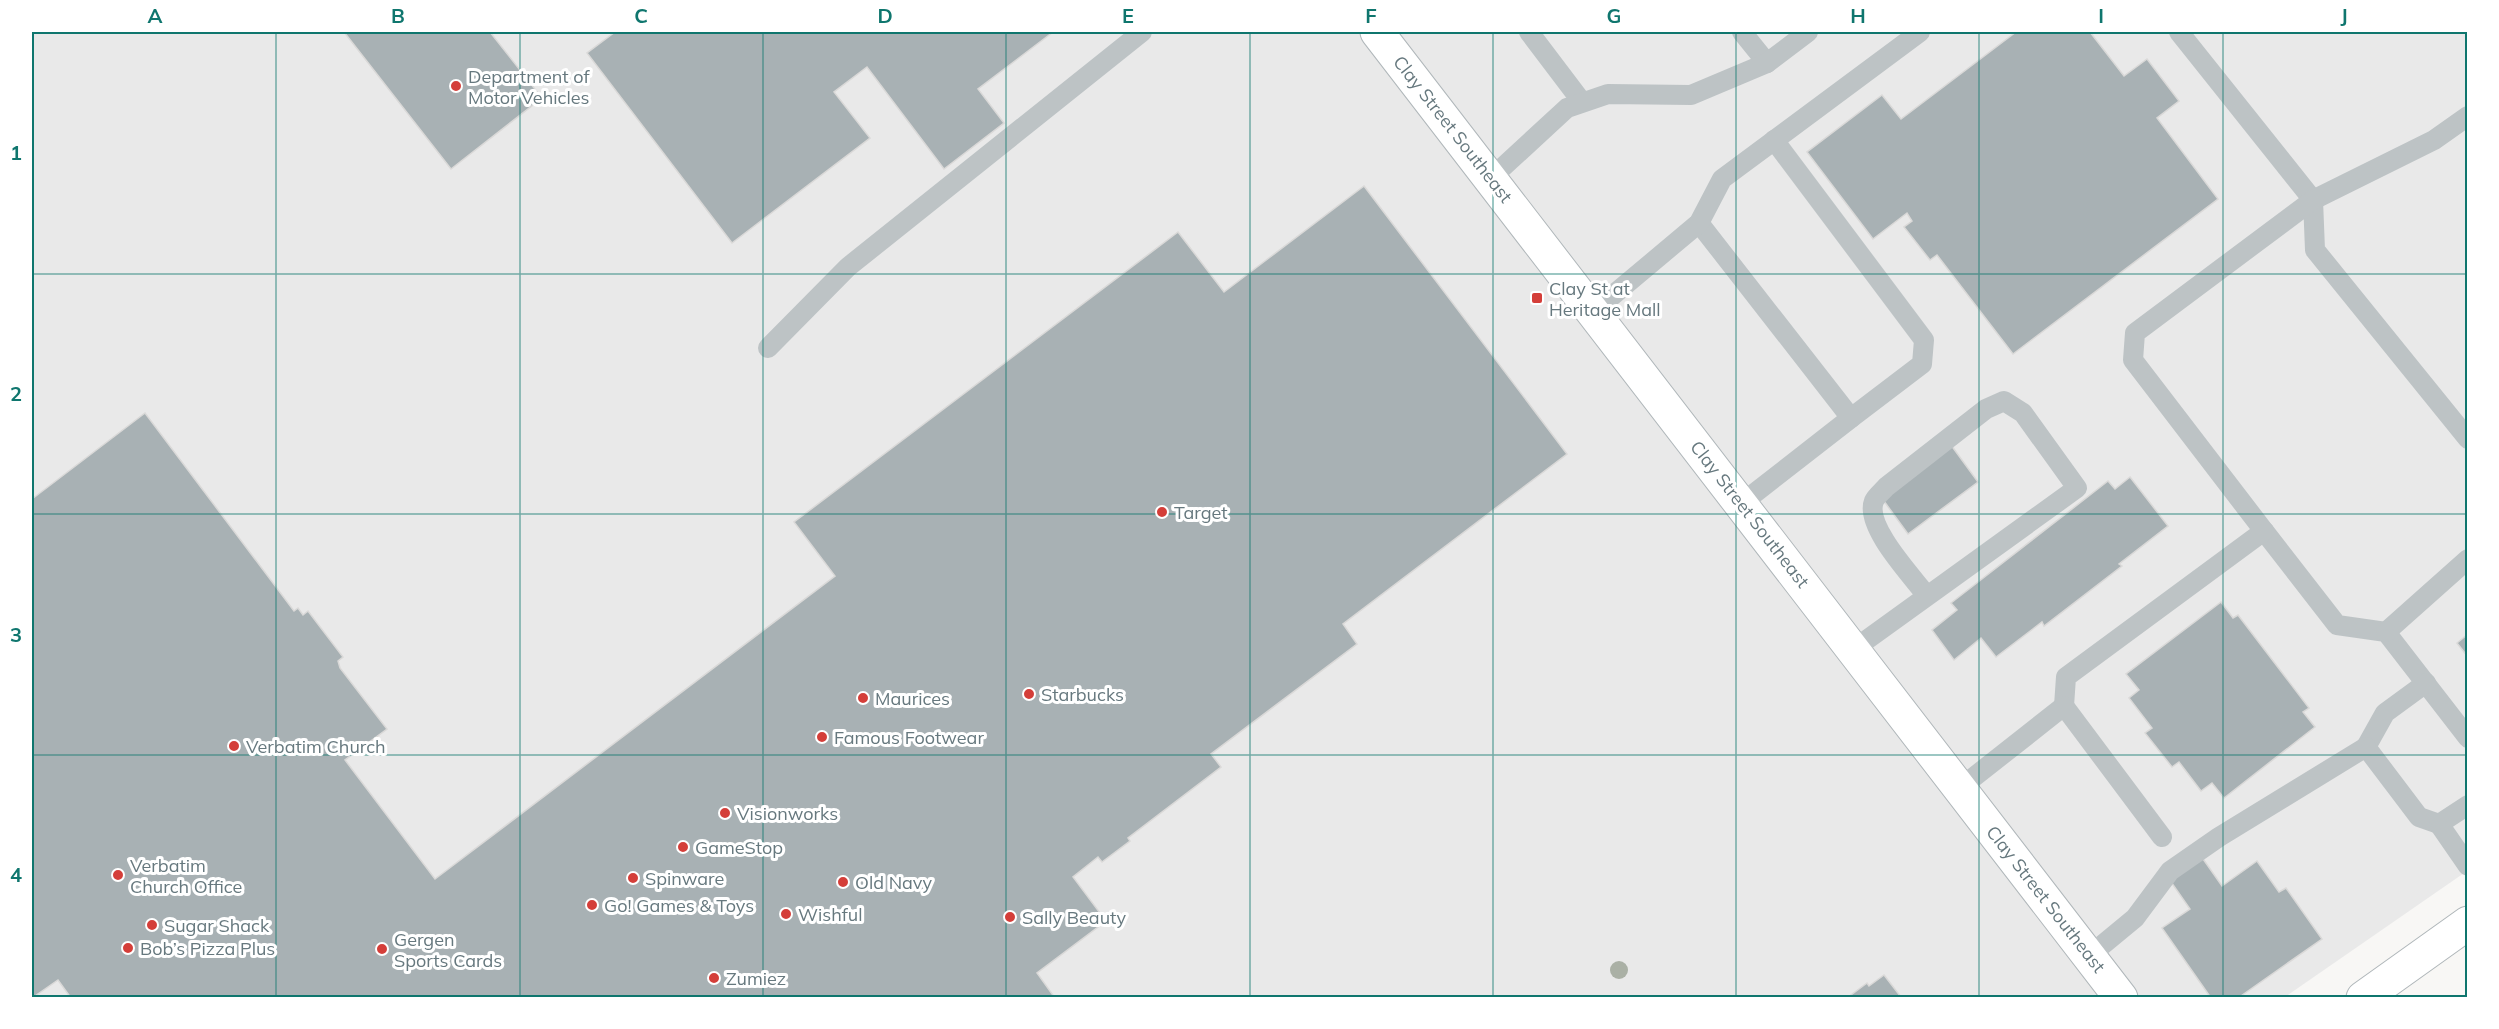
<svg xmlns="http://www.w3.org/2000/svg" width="2499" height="1029" font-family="Mulish,sans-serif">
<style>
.built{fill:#e9e9e9}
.building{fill:#a8b1b4;stroke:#dad9d8;stroke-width:1.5}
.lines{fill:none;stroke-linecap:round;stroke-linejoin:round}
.secondary-casing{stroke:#b0b7ba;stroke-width:35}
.lane{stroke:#bdc3c5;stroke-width:20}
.secondary{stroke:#fff;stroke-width:33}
.tree{fill:#aab0a5}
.grid{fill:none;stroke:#0f766e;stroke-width:1.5;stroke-opacity:0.55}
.poi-dot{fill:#d43e39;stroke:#fff;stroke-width:2}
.labels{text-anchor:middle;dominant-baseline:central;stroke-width:6;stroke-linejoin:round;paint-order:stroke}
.poi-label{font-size:18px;fill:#66787e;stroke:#fff;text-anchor:start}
.street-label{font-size:18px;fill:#66787e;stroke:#fff}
.neatline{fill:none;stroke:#0f766e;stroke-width:2}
.grid-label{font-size:20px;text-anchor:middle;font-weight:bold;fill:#0f766e}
</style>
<rect width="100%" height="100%" fill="#f8f7f5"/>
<path class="built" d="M 32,32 L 2467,32 L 2467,871 L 2285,997 L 32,997 Z"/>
<g class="building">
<path d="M 344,32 L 490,32 L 542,98 L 451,169 Z"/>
<path d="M 615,32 L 1053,32 L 978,89 L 1004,123 L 944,169 L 867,67 L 834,92 L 870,138 L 732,243 L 587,53 Z"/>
<path d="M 2016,32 L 2090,32 L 2124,76 L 2147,59 L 2179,101 L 2157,118 L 2218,199 L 2013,354 L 1937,255 L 1930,260 L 1904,227 L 1912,221 L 1907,213 L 1873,239 L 1807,152 L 1882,95 L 1901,119 Z"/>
<path d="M 1364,186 L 1567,454 L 1343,624 L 1357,644 L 1211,754 L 1221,767 L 1128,838 L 1130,841 L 1102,862 L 1098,857 L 1073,877 L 1106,921 L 1037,973 L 1055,998 L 71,998 L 58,980 L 32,998 L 32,499 L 145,413 L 294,611 L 298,608 L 303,615 L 308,611 L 343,657 L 338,661 L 340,668 L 387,729 L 345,760 L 435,879 L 835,576 L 794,522 L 1178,232 L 1224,292 Z"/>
<path d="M 1951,445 L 1978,482 L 1908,534 L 1881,497 Z"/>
<path d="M 2130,477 L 2168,526 L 2119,564 L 2122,566 L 2044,626 L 2042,622 L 1996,657 L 1981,638 L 1954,660 L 1932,630 L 1957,610 L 1951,603 L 2108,481 L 2115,489 Z"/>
<path d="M 2221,602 L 2233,618 L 2238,615 L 2309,708 L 2303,712 L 2315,727 L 2224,798 L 2212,783 L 2201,791 L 2179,762 L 2172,767 L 2145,733 L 2152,728 L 2129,698 L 2139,690 L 2126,674 Z"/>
<path d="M 2468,634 L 2468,657 L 2457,643 Z"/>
<path d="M 2201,856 L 2222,886 L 2257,861 L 2279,892 L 2286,888 L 2322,939 L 2238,998 L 2211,998 L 2162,928 L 2190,909 L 2169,879 Z"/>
<path d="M 1884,975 L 1901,997 L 1847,998 L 1867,983 L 1869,986 Z"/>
</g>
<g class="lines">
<defs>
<g id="secondary">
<path d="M 1377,32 L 2121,998"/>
<path d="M 2363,998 L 2468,923"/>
</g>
</defs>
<use href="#secondary" class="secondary-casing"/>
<g class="lane">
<path d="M 1529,32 L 1582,102"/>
<path d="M 1742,32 L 1767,63"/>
<path d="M 2179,32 L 2313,200 L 2315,250 L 2468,439"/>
<path d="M 1774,140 L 1924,340 L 1922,364 L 1851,418"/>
<path d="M 1491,178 L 1567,108 L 1608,94 L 1691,95 L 1767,63 L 1808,32"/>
<path d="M 1699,223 L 1851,418 L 1742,503"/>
<path d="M 1594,311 L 1699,223 L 1722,179 L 1920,32"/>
<path d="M 768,348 L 848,267 L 1142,32"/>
<path d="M 2264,531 L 2337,625 L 2386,632 L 2468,738"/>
<path d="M 2386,632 L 2468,559"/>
<path d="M 1854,649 L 2077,488 L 2023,413 L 2004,401 L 1986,409 L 1886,487 C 1883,491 1876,496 1874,501 C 1864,526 1912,576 1927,596"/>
<path d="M 2426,683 L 2385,713 L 2366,747 L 2419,817 L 2439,824"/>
<path d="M 2064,706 L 2066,677 L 2264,531 L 2133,360 L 2135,333 L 2313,200 L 2434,140 L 2468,116"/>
<path d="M 1960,788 L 2064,706 L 2162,837"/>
<path d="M 2468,805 L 2439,824 L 2468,866"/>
<path d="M 2089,956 L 2135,918 L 2170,871 L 2219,837 L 2366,747"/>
</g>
<use href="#secondary" class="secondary"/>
</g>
<circle class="tree" cx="1619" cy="970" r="9"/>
<path class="grid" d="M 276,32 L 276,998M 520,32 L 520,998M 763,32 L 763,998M 1006,32 L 1006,998M 1250,32 L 1250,998M 1493,32 L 1493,998M 1736,32 L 1736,998M 1979,32 L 1979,998M 2223,32 L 2223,998M 32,274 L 2468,274M 32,514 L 2468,514M 32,755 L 2468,755"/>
<g class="poi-dot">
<circle cx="456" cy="86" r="6"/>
<rect x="1531" y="292" width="12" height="12" rx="3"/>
<circle cx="1162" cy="512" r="6"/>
<circle cx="1029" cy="694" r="6"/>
<circle cx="863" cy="698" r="6"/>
<circle cx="822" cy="737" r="6"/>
<circle cx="234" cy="746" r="6"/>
<circle cx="725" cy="813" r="6"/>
<circle cx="683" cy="847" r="6"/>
<circle cx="118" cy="875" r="6"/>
<circle cx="633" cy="878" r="6"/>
<circle cx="843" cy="882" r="6"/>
<circle cx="592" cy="905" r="6"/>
<circle cx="786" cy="914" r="6"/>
<circle cx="1010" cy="917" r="6"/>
<circle cx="152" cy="925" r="6"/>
<circle cx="128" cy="948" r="6"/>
<circle cx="382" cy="949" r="6"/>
<circle cx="714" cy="978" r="6"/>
</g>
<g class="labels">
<g class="poi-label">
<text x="468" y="76">Department of<tspan x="468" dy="21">Motor Vehicles</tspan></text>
<text x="1549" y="288">Clay St at<tspan x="1549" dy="21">Heritage Mall</tspan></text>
<text x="1174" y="512">Target</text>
<text x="1041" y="694">Starbucks</text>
<text x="875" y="698">Maurices</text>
<text x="834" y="737">Famous Footwear</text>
<text x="246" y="746">Verbatim Church</text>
<text x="737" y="813">Visionworks</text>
<text x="695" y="847">GameStop</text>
<text x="130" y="865">Verbatim<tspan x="130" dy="21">Church Office</tspan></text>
<text x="645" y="878">Spinware</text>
<text x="855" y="882">Old Navy</text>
<text x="604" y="905">Go! Games &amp; Toys</text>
<text x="798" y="914">Wishful</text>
<text x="1022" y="917">Sally Beauty</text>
<text x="164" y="925">Sugar Shack</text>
<text x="394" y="939">Gergen<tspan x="394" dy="21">Sports Cards</tspan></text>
<text x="140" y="948">Bob’s Pizza Plus</text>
<text x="726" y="978">Zumiez</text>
</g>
<g class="street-label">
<text transform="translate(1453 129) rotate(52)">Clay Street Southeast</text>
<text transform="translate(1750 514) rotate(52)">Clay Street Southeast</text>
<text transform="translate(2046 899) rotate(52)">Clay Street Southeast</text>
</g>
</g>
<rect width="2499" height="1029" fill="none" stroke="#ffffff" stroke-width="66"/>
<rect x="33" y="33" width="2433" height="963" class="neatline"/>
<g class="grid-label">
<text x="155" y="23">A</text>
<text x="398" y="23">B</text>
<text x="641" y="23">C</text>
<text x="885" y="23">D</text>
<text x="1128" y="23">E</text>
<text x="1371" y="23">F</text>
<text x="1614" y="23">G</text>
<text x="1858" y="23">H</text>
<text x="2101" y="23">I</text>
<text x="2344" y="23">J</text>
<text x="16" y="160">1</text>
<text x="16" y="401">2</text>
<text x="16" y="642">3</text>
<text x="16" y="882">4</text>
</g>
</svg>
